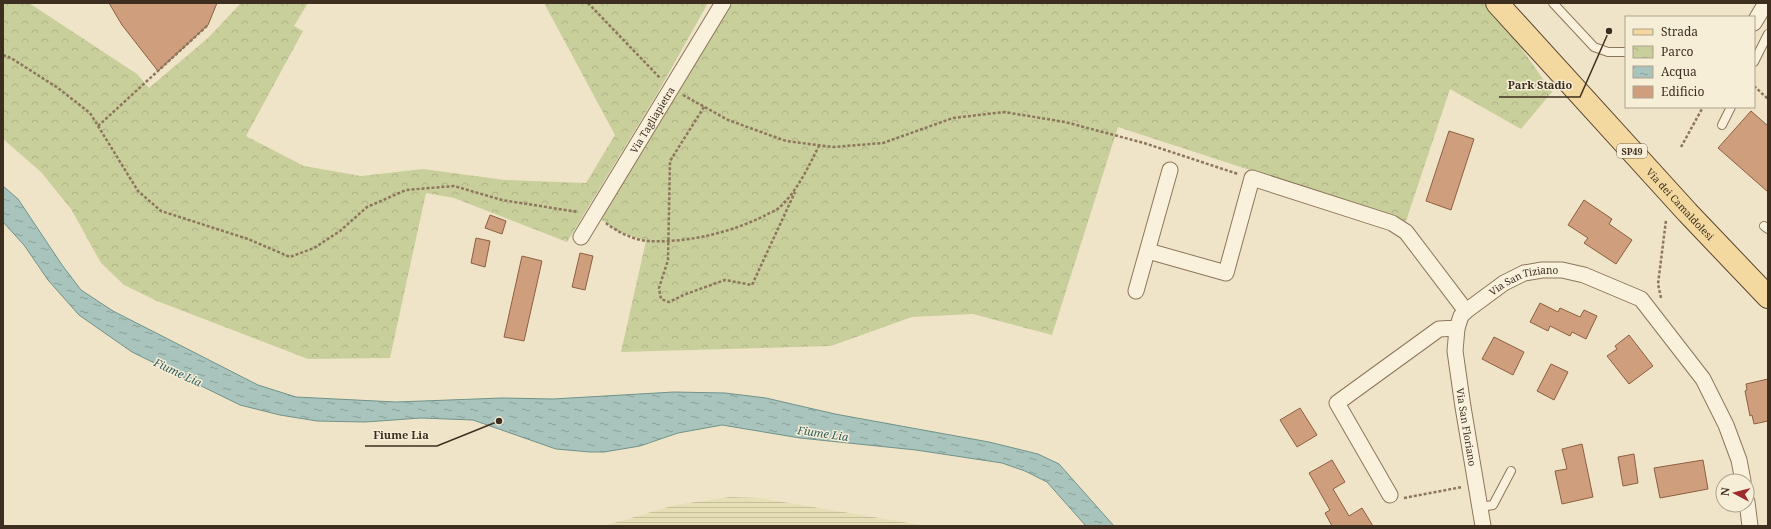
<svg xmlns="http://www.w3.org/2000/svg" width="1771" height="529" font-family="'Noto Serif',serif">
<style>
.farmland{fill:url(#farmland-rules)}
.park{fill:url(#park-crowns)}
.water{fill:url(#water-ripples);stroke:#6f938a}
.building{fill:#cf9f7d;stroke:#8d5f41}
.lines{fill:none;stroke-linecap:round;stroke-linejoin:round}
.service-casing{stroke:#8d765c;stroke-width:10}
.minor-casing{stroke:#8d765c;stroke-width:17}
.primary-casing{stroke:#5b4430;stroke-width:24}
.path{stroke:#8d765c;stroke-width:2.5;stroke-dasharray:3 2;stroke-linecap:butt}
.service{stroke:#faf1dc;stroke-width:8}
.minor{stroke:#faf1dc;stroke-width:15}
.primary{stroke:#f3d9a0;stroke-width:22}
.labels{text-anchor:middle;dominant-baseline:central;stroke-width:3;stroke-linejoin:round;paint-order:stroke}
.shield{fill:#f7eed8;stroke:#756857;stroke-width:1}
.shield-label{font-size:9px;font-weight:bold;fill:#3d2e20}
.street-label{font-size:10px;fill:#3d2e20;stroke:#f7eed8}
.water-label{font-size:11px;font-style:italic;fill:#2f5d5a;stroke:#f7eed8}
.leader{fill:none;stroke:#3d2e20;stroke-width:1.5}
.callout-dot{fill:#3d2e20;stroke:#f7eed8;stroke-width:1.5}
.callout-label{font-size:11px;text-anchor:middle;font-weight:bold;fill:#3d2e20;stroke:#f7eed8;stroke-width:3;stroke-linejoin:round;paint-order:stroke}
</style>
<defs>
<pattern id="farmland-rules" width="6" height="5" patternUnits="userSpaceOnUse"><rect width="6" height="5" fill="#e6deb5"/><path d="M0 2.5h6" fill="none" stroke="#c6bf9b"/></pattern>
<pattern id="park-crowns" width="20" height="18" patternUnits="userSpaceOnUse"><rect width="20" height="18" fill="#c9cf9b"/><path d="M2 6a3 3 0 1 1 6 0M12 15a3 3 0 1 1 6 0" fill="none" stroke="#aeb285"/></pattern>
<pattern id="water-ripples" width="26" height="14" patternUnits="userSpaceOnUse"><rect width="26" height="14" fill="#a9c4bc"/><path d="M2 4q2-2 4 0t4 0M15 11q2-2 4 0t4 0" fill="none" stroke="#8ba098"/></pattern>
</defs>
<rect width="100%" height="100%" fill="#f0e4c8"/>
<path class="farmland" d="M 730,497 L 759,498 L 927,526 L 604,526 L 675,505 Z"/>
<g class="park">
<path d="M 3,3 L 29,3 L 137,74 L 149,88 L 208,38 L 241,3 L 308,3 L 294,26 L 303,31 L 246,136 L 304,166 L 361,176 L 423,169 L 505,180 L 586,183 L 615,135 L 544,3 L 708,3 L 657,94 L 567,242 L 454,198 L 426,193 L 390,358 L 308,359 L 157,301 L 124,285 L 101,263 L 71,209 L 41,172 L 3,139 Z"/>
<path d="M 723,3 L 1490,3 L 1552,92 L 1521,129 L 1450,89 L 1406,221 L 1118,127 L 1052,335 L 973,314 L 912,317 L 831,346 L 621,352 L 646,241 L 617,231 L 595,215 Z"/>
</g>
<path class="water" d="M 3,186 L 18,199 L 62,265 L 81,290 L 113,311 L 258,385 L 296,397 L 396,402 L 502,398 L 553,399 L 674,392 L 725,393 L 766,398 L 835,414 L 989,442 L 1038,454 L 1059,464 L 1114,526 L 1086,526 L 1047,482 L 1025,471 L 1002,463 L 916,450 L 800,438 L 722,425 L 678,433 L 640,446 L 604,452 L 590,452 L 556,449 L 473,420 L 421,418 L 365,422 L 317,421 L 280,415 L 240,405 L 132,352 L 79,315 L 48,280 L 24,245 L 3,222 Z"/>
<g class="building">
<path d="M 109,3 L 217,3 L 208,25 L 158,71 L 122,25 Z"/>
<path d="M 1751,111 L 1768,126 L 1768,192 L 1718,148 Z"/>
<path d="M 1449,131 L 1474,139 L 1451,210 L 1426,201 Z"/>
<path d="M 1584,200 L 1612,219 L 1609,224 L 1632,240 L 1616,264 L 1584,243 L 1588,238 L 1568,225 Z"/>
<path d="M 490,215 L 506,221 L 502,234 L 485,228 Z"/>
<path d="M 476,238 L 490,241 L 485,267 L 471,263 Z"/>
<path d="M 580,253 L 593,256 L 585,290 L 572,287 Z"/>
<path d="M 522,256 L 542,261 L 524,341 L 504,337 Z"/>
<path d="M 1540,303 L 1558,312 L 1560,308 L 1580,317 L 1584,310 L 1597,316 L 1586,339 L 1572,332 L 1570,336 L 1550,326 L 1548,331 L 1530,322 Z"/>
<path d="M 1629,335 L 1653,366 L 1629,384 L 1607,356 L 1617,349 L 1615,346 Z"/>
<path d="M 1494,337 L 1524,352 L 1513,375 L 1482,359 Z"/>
<path d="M 1551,364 L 1568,372 L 1554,400 L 1537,391 Z"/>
<path d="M 1768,379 L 1768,421 L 1754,424 L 1752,415 L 1750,416 L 1745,391 L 1747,390 L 1746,384 Z"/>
<path d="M 1300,408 L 1317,435 L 1297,447 L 1280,420 Z"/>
<path d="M 1582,444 L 1593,497 L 1562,504 L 1555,471 L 1567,469 L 1562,449 Z"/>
<path d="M 1634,454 L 1638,483 L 1623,486 L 1618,457 Z"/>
<path d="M 1332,460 L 1345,482 L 1333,489 L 1349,516 L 1362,508 L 1373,526 L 1332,526 L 1325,513 L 1330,510 L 1309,473 Z"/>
<path d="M 1703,460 L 1708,489 L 1660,498 L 1654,468 Z"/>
</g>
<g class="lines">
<defs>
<g id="service">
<path d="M 1553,3 L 1594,47 L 1608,52 L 1626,52"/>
<path d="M 1754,62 L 1768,34"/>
<path d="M 1722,125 L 1731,107"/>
<path d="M 1764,226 L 1768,229"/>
<path d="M 1480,507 L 1493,505 L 1511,471"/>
</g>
<g id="minor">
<path d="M 1754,23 L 1766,3"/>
<path id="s1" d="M 581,237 L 723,3"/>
<path d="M 1148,251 L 1226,273 L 1252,178 L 1392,223 L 1406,232 L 1466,311"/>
<path d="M 1136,291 L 1170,170"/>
<path id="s2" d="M 1457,328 L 1455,351 L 1463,407 L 1483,526"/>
<path id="s3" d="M 1390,495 L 1337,403 L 1439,329 L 1457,328 L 1461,316 L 1466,311 L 1504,283 L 1524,273 L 1542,270 L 1562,270 L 1584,275 L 1641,299 L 1703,379 L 1726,425 L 1739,460 L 1743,481"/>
<path d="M 1747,502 L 1750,526"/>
</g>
<g id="primary">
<path id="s4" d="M 1497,3 L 1688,213 L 1768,297"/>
</g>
</defs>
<use href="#service" class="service-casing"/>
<use href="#minor" class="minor-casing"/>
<use href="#primary" class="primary-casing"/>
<g class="path">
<path d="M 588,3 L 660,78"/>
<path d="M 3,55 L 11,58 L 58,88 L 90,113 L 138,191 L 161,211 L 248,239 L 290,257 L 314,248 L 340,231 L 367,207 L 406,190 L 454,186 L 502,200 L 578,212"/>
<path d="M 1754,86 L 1768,99"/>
<path d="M 683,95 L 728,120 L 786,141 L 833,147 L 883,143 L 953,118 L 1004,112 L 1065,122 L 1144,143 L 1238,174"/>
<path d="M 704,107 L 670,161 L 668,260 L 659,288 L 661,299 L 669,302 L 686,294 L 725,280 L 752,285 L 795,192"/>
<path d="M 98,126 L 208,25"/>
<path d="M 1681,147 L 1703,107"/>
<path d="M 606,223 C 617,232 634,240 648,241 C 687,243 729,233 764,216 C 769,213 776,211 780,207 C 798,190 808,167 819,146"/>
<path d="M 1661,298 L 1658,284 L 1666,220"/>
<path d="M 1404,498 L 1462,487"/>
</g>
<use href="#service" class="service"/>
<use href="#minor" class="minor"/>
<use href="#primary" class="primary"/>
</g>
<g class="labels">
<rect class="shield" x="1617" y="144" width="30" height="14" rx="3"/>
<g class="shield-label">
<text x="1632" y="151">SP49</text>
</g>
<g class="street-label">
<text stroke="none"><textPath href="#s1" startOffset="137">Via Tagliapietra</textPath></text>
<text stroke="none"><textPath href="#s4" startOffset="272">Via dei Camaldolesi</textPath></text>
<text stroke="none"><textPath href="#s3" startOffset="337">Via San Tiziano</textPath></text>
<text stroke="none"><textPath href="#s2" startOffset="100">Via San Floriano</textPath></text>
</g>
<g class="water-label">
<text transform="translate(178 372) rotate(25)">Fiume Lia</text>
<text transform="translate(823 433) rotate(8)">Fiume Lia</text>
</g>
</g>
<path class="leader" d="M1609 31L1580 97H1499M499 421L437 446H365"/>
<g class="callout-dot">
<circle cx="1609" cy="31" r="4"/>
<circle cx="499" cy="421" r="4"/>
</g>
<g class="callout-label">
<text x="1540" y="89">Park Stadio</text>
<text x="401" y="439">Fiume Lia</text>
</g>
<rect width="1771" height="529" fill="none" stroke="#3d2e20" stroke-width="8"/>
<rect x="1625" y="16" width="130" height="92" fill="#f7eed8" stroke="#ada18e"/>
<rect x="1633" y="29" width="20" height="6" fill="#f3d9a0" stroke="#ada18e"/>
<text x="1661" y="36" font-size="12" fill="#3d2e20">Strada</text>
<rect x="1633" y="46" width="20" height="12" fill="url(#park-crowns)" stroke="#ada18e"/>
<text x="1661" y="56" font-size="12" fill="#3d2e20">Parco</text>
<rect x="1633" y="66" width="20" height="12" fill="url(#water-ripples)" stroke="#ada18e"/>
<text x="1661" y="76" font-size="12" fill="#3d2e20">Acqua</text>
<rect x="1633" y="86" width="20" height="12" fill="#cf9f7d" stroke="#ada18e"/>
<text x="1661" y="96" font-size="12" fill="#3d2e20">Edificio</text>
<g transform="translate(1735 493) rotate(277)"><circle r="19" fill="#f7eed8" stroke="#ada18e"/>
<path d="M0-3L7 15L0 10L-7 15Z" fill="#9e2a2b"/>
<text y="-6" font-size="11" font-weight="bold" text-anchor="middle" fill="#3d2e20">N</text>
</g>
</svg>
